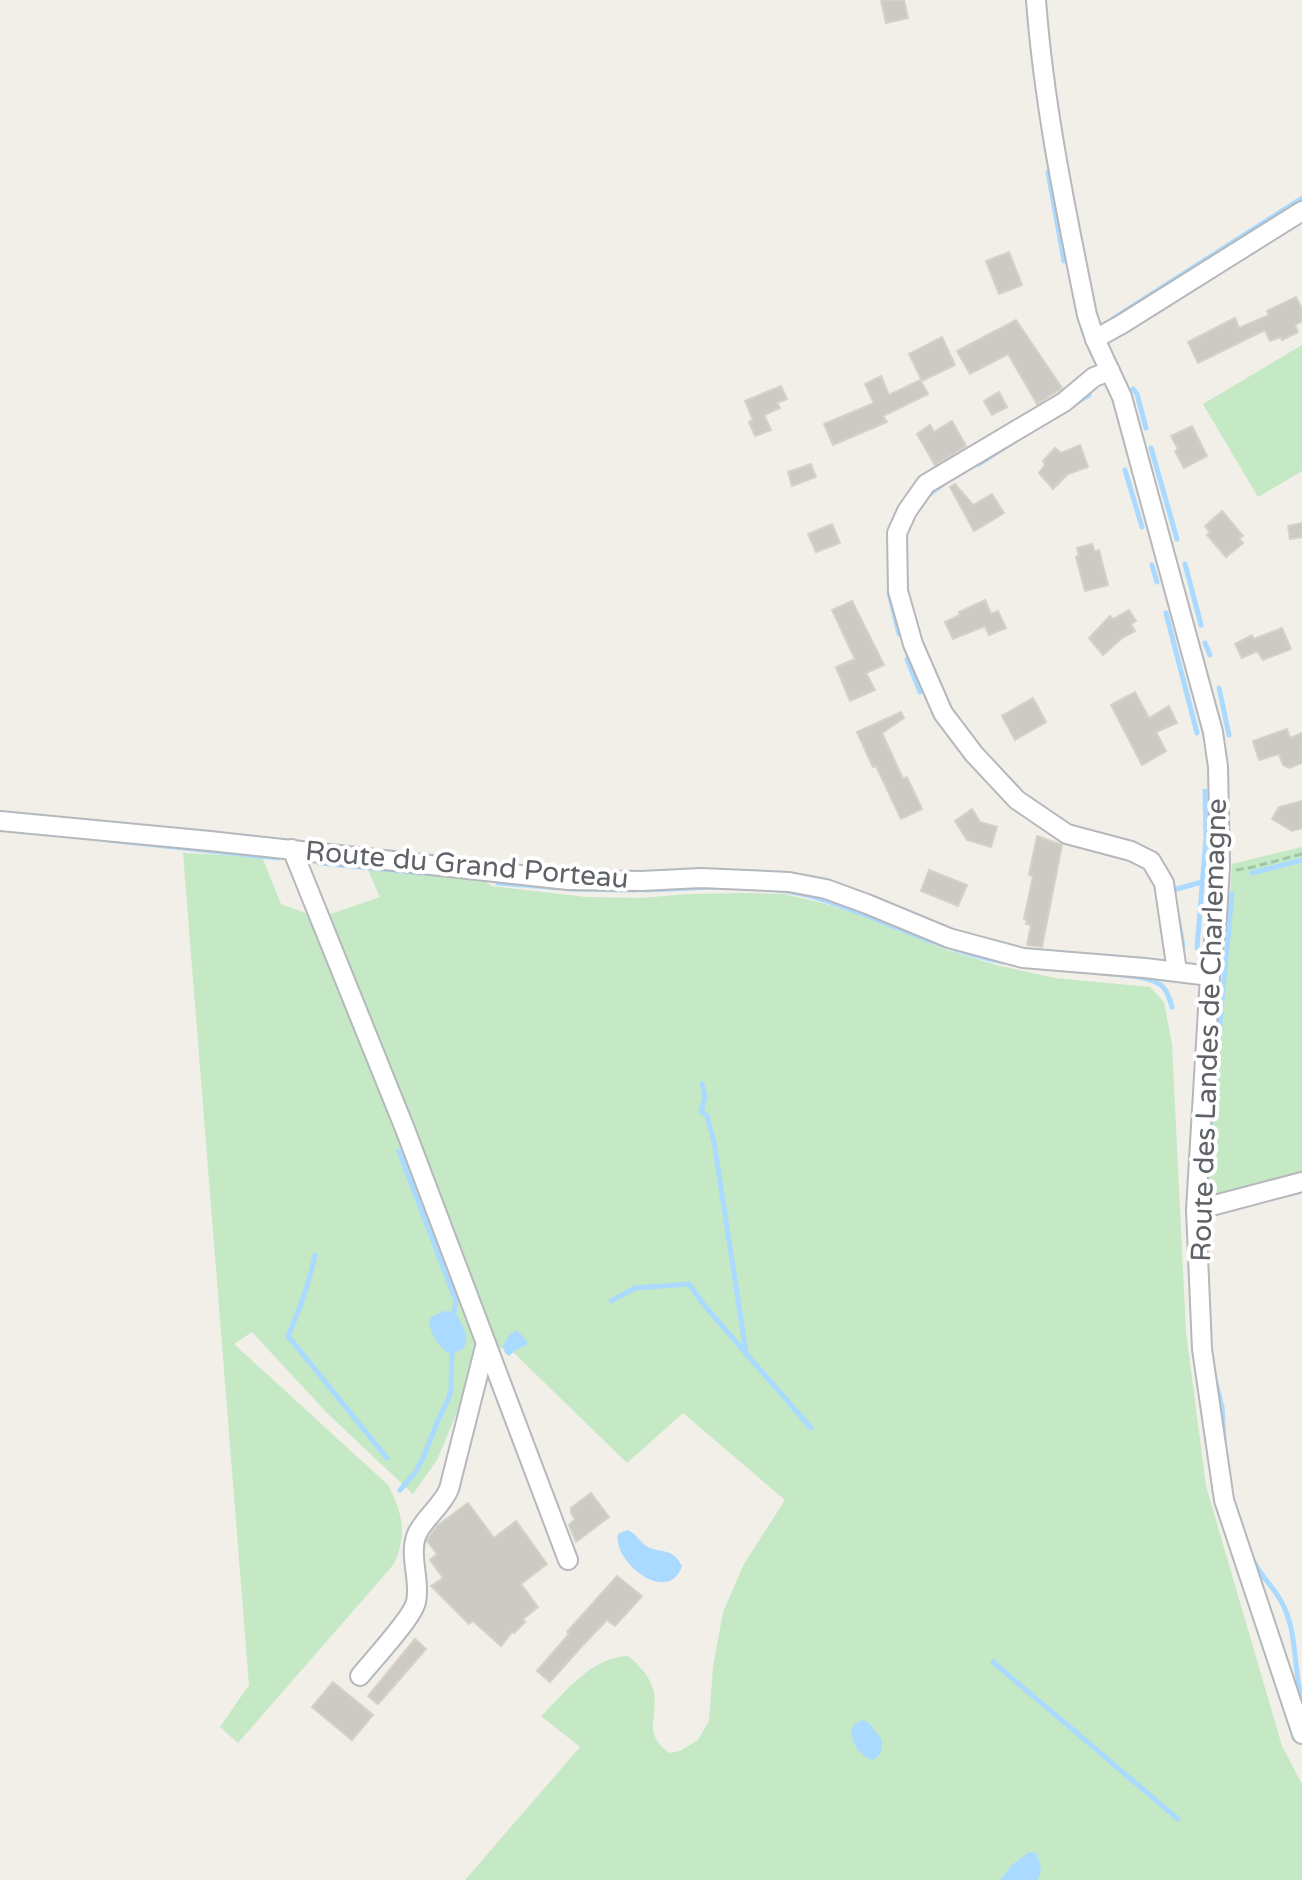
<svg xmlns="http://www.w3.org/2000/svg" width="1302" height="1880" font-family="'Varela Round',sans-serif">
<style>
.green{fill:#c5e8c5}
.water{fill:#aadaff}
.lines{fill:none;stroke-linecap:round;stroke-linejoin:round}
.stream{stroke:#aadaff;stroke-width:5}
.building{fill:#cccac5;stroke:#d6d1c6;stroke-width:2}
.minor-casing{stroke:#b5b8bc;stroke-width:22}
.path{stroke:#9cc7a9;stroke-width:3;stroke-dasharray:8 4;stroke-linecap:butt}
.minor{stroke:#fff;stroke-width:18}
.labels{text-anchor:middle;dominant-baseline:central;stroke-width:8;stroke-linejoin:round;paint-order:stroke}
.street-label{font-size:28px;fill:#5f6368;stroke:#fff}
</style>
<rect width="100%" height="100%" fill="#f1efe8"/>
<g class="green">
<path d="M 1302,345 L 1302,471 L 1258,497 L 1203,404 Z"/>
<path d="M 1302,847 L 1302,1182 L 1208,1207 L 1212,1101 L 1225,972 L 1232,864 Z"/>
<path d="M 183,853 L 262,857 L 281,904 L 319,918 L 380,897 L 362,857 L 477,874 L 491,886 L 586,897 L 642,898 L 687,894 L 746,893 L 784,894 L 822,903 L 861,915 L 947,950 L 996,965 L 1055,978 L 1150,987 L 1164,1002 L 1172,1044 L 1186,1332 L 1206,1486 L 1282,1746 L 1302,1784 L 1302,1880 L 465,1880 L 580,1747 L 541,1716 C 566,1692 591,1657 628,1656 C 640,1666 651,1677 654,1693 C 658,1719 642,1732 669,1753 L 680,1751 L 698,1740 L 709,1721 L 713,1667 L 723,1612 L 744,1564 L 785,1500 L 683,1413 L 627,1463 L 513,1352 L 486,1344 L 437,1460 L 413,1494 L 327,1413 L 252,1332 L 234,1344 L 388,1485 C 403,1513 407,1535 394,1564 L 238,1743 L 220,1727 L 249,1685 Z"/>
</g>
<g class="water">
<path d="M 445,1311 L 454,1312 C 466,1328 477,1353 447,1353 C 438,1344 430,1334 429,1320 L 433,1316 Z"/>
<path d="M 517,1330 L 527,1341 L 527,1345 L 517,1349 L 509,1356 L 505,1353 L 503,1346 L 510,1334 Z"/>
<path d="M 627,1530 C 637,1533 639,1542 648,1547 C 663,1554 672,1547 682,1566 C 668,1607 612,1561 618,1534 Z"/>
<path d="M 863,1720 L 869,1723 L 882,1740 C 882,1749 882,1756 872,1760 C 858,1755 852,1743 851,1729 L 856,1723 Z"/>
<path d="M 1029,1852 L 1036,1853 C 1040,1863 1044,1871 1037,1880 L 1000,1880 L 1011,1866 Z"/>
</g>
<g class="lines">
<g class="stream">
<path d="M 1048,172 L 1064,261"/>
<path d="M 1114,318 L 1302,198"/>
<path d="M 1133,389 L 1137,394 L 1146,428"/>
<path d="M 1077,402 L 1089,395"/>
<path d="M 1151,448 L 1177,539"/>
<path d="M 979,464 L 1002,449"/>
<path d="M 1125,470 L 1142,527"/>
<path d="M 926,497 L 943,484"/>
<path d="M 1185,564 L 1201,625"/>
<path d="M 1152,565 L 1157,582"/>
<path d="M 889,593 L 899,634"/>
<path d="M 1166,613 L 1197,733"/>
<path d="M 1205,643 L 1210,655"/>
<path d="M 907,659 L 920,692"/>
<path d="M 1219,688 L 1229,735"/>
<path d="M 108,840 L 278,858"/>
<path d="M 319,863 L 433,874"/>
<path d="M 1252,873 L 1302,860"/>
<path d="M 498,883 L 559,888"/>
<path d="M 1172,886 L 1173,890 L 1202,882"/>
<path d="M 569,889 L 635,890"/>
<path d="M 645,890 L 715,887"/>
<path d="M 777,890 C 810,893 842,906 873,918 C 915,935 958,953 1003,962"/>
<path d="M 1178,919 L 1183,946"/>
<path d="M 1197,948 L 1206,838 L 1205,791"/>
<path d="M 1100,973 C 1117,975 1153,975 1164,988 C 1168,993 1170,1000 1172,1007"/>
<path d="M 702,1084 L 705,1097 L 701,1111 L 707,1116 L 714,1142 L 746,1352"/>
<path d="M 1210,1130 L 1232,894"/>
<path d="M 399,1151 L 456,1301 L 454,1312"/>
<path d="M 315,1255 C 309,1284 300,1309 288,1336 L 387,1458"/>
<path d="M 611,1301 L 635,1288 L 689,1284 L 704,1305 L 811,1428"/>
<path d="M 1214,1375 L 1222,1407 L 1224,1440"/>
<path d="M 400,1490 L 415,1473 L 424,1456 L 438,1420 L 448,1400 L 451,1390 L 452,1353"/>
<path d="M 1252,1558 C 1260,1576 1273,1586 1281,1601 C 1298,1631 1293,1668 1302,1701"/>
<path d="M 993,1662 L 1178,1819"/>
</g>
</g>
<g class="building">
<path d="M 881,0 L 904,0 L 908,18 L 886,23 Z"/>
<path d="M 1009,252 L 1022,285 L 999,294 L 986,261 Z"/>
<path d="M 1296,297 L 1302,309 L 1302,321 L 1295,325 L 1298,332 L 1282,340 L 1281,337 L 1270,341 L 1265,330 L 1198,363 L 1188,342 L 1235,318 L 1239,328 L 1269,315 L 1267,311 Z"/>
<path d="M 1016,320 L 1062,388 L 1037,404 L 1008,354 L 970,374 L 957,351 Z"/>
<path d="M 942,337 L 955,365 L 922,381 L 909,354 Z"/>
<path d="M 881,376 L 889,395 L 920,380 L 928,394 L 883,416 L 887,422 L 833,445 L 824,424 L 874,403 L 865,384 Z"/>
<path d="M 781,386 L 787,399 L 777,403 L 780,408 L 764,415 L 771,430 L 755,436 L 749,422 L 753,420 L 745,401 Z"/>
<path d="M 999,392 L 1007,407 L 992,415 L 984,401 Z"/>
<path d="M 952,421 L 966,446 L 935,465 L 917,434 L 930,425 L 934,432 Z"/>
<path d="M 1192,426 L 1207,456 L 1184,468 L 1175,451 L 1178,449 L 1171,436 Z"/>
<path d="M 1080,445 L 1088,467 L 1068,474 L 1053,489 L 1039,473 L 1045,465 L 1043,461 L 1055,448 L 1061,453 Z"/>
<path d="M 811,464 L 816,477 L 792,486 L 788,472 Z"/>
<path d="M 955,484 L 973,505 L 992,494 L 1004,513 L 974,531 L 950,487 Z"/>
<path d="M 1222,511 L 1243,536 L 1239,538 L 1243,543 L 1226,557 L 1207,535 L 1210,532 L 1205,526 Z"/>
<path d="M 1302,523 L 1302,537 L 1290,539 L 1288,526 Z"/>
<path d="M 832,524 L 840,543 L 816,552 L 808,534 Z"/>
<path d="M 1092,544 L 1095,552 L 1099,550 L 1108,585 L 1085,591 L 1076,557 L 1079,555 L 1077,548 Z"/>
<path d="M 985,600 L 991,614 L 998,611 L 1006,628 L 989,635 L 985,626 L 953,639 L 945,622 L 960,615 L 959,612 Z"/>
<path d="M 852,601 L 884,665 L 866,673 L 875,690 L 850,701 L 836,667 L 855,659 L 832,610 Z"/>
<path d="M 1129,610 L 1136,621 L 1131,624 L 1135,631 L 1122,638 L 1103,655 L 1089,638 L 1110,616 L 1113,619 Z"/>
<path d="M 1282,628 L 1291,649 L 1263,660 L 1257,651 L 1242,658 L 1235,644 L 1252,635 L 1254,639 Z"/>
<path d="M 1135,692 L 1149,718 L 1169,706 L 1177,723 L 1156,732 L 1166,751 L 1142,765 L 1111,705 Z"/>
<path d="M 1033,698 L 1046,722 L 1015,740 L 1002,716 Z"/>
<path d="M 901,712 L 904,718 L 882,733 L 903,779 L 907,777 L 922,809 L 901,819 L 876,766 L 873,767 L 857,732 Z"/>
<path d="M 1287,729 L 1290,738 L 1302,733 L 1302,763 L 1289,768 L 1283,765 L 1279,754 L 1259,760 L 1253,741 Z"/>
<path d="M 1302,801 L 1302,828 L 1292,831 L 1272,819 L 1279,807 Z"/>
<path d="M 972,809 L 980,822 L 997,827 L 991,847 L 967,840 L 955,821 Z"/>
<path d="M 1037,836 L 1062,845 L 1042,947 L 1027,945 L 1031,925 L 1026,924 L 1027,920 L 1024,919 L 1033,876 L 1029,875 Z"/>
<path d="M 929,870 L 967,885 L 958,906 L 921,891 Z"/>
<path d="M 591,1493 L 609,1517 L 576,1542 L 569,1525 L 575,1519 L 571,1513 L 571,1508 Z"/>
<path d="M 468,1503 L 494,1538 L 516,1521 L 547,1564 L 521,1584 L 538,1607 L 523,1619 L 525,1622 L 514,1633 L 512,1632 L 501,1646 L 473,1621 L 469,1624 L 431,1586 L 443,1578 L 430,1560 L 437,1554 L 427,1541 L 428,1539 L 437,1526 Z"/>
<path d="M 617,1576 L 642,1596 L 615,1626 L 607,1620 L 582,1646 L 550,1682 L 537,1671 L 569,1634 L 567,1632 Z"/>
<path d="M 415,1639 L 426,1649 L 378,1704 L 368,1696 Z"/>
<path d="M 333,1682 L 373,1715 L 352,1740 L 312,1707 Z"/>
</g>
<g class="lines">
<defs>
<g id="minor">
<path d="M 1036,0 C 1044,107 1066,211 1087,315 L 1095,339 L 1122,397 L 1213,732 L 1218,767 L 1220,867 L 1217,916 L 1210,976 L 1196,1210 L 1202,1349 L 1224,1500 L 1302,1734"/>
<path d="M 1095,339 L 1122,324 L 1302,211"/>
<path d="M 1110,371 L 1094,377 L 1064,402 L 926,484 L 907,511 L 897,533 L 898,591 L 913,644 L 943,713 L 974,754 L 1017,800 L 1067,834 L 1131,851 L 1151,861 L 1164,883 L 1177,971"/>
<path d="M 0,821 L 210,841 L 568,880 L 641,881 L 701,878 L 789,882 L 826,889 L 867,904 L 949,938 L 1023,958 L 1145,968 L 1210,976"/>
<path d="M 292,849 L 405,1129 L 568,1560"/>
<path d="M 1196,1210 L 1302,1182"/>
<path d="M 360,1676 C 372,1661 413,1617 416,1602 C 421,1580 408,1555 417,1534 C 425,1517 442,1506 449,1489 L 486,1343"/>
</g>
</defs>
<use href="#minor" class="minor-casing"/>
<path class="path" d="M 1236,870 L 1253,867 L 1302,854"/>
<use href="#minor" class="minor"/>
</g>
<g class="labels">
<g class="street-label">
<text transform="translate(467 865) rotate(5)">Route du Grand Porteau</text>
<text transform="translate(1209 1030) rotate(-88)">Route des Landes de Charlemagne</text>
</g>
</g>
</svg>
